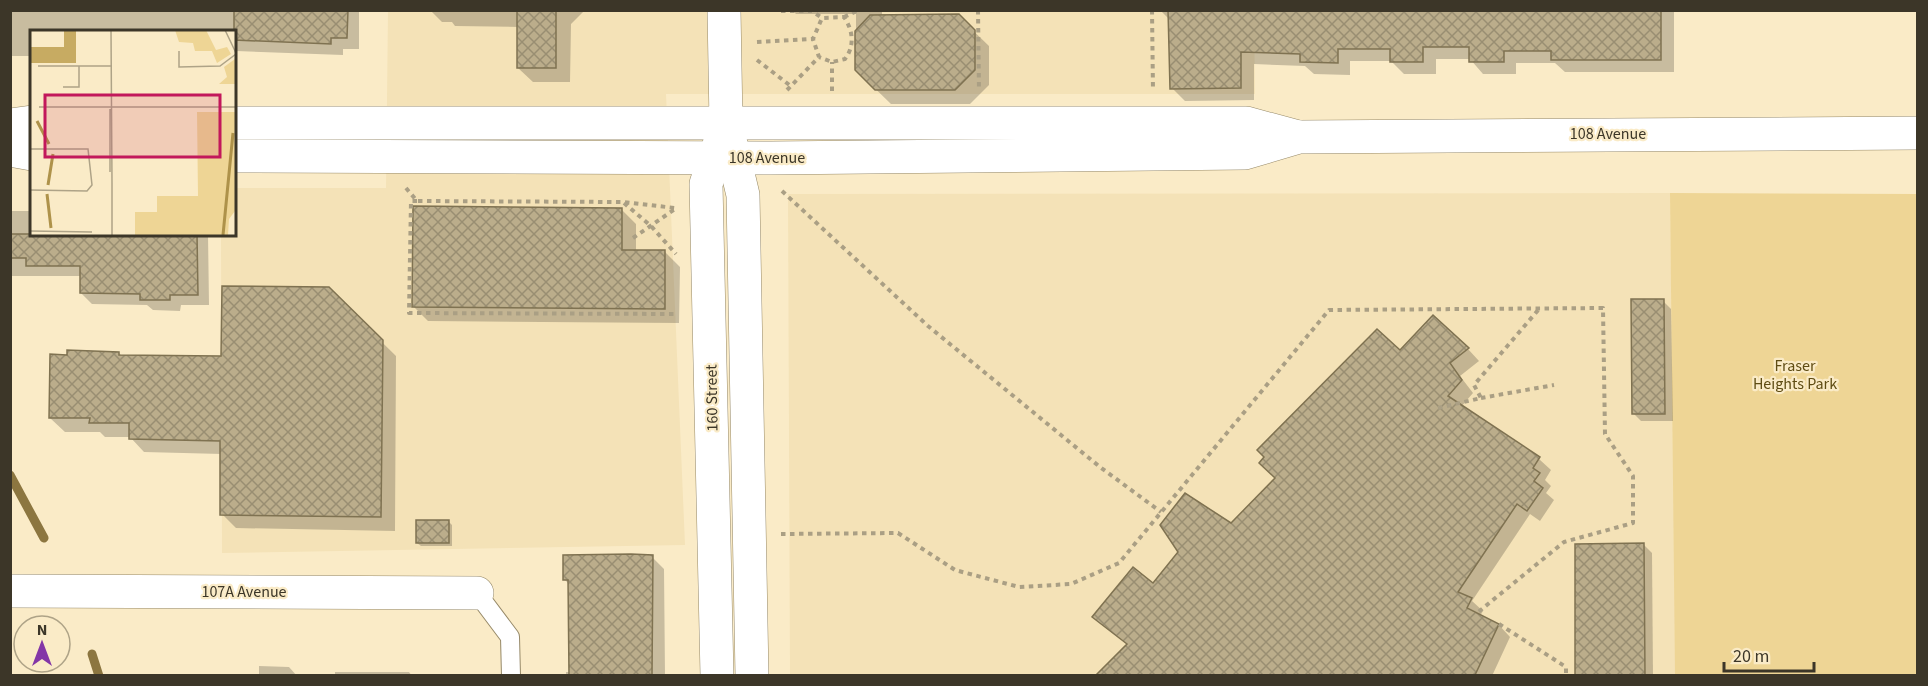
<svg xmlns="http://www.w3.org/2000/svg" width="1928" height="686" font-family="'Source Sans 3',sans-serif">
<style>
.built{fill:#f4e2b7}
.green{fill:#eed595}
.shadow{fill:#0003}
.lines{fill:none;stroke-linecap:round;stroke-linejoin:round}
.stream{stroke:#8c7640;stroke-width:9}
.building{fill:url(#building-cross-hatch);stroke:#7f7251;stroke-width:1.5}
.lane-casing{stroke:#968968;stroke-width:20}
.street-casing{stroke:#968968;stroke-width:34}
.secondary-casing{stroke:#968968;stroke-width:34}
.path{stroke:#aa9f84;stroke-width:4;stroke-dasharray:4.5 4.5;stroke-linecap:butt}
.lane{stroke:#fff;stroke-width:18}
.street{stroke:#fff;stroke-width:33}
.secondary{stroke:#fff;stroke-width:33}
.labels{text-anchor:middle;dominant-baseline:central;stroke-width:4.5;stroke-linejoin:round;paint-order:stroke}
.street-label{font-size:16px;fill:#3c3628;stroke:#faebc7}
.park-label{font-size:16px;fill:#5f4c13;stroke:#faebc7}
.inset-river{fill:none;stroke:#ae924a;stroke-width:3}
.inset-road{fill:none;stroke:#aea387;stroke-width:1.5}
.view{fill:#c2185b;fill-opacity:0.15;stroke:#c2185b;stroke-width:3}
.inset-edge{fill:none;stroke:#3c3628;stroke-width:3}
</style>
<defs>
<pattern id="building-cross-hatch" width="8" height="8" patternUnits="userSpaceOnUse" patternTransform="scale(1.5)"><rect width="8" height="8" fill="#bbad8b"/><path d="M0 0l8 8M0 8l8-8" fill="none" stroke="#998e72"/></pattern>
</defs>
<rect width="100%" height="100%" fill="#faebc7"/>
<g class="built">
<path d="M 388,11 L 1254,11 L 1255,94 L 666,94 L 685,545 L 222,553 L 221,234 L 234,234 L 234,188 L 386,188 Z"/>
<path d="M 1670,193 L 1676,675 L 790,675 L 788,194 Z"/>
</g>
<path class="green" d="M 1670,193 L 1917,194 L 1917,675 L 1675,675 Z"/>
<g class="shadow">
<path d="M 10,10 L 359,10 L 359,49 L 343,49 L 343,55 L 236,51 L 234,56 L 234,32 L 32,32 L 32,56 L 11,56 L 10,68 Z"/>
<path d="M 430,10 L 585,10 L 571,24 L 570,82 L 533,82 L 518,68 L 519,27 L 455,26 L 452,22 L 442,22 Z"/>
<path d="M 792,10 L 882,10 L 882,16 L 958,16 L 989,46 L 989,85 L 970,104 L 891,104 L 856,70 L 856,14 L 796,14 Z"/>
<path d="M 1160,10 L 1674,10 L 1674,72 L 1565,72 L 1555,63 L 1516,63 L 1516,74 L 1483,74 L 1470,59 L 1436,59 L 1436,74 L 1404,74 L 1391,61 L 1350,61 L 1350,75 L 1314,74 L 1305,66 L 1254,64 L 1254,100 L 1185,101 L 1172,88 L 1170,20 Z"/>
<path d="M 621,209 L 636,224 L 636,252 L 665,252 L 680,267 L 679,323 L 428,321 L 413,306 Z"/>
<path d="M 10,211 L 32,211 L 32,234 L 208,234 L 209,305 L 181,305 L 180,311 L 153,310 L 147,305 L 92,304 L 81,293 L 81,276 L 10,276 Z"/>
<path d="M 328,289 L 396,356 L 395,531 L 236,528 L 222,514 L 222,454 L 144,452 L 130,437 L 105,437 L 100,432 L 65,432 L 50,418 L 119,353 L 122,356 L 223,358 Z"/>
<path d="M 1663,301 L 1671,309 L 1673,421 L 1641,421 L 1633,413 Z"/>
<path d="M 1468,349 L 1479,361 L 1460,376 L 1473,393 L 1461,407 L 1539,459 L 1551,470 L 1545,480 L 1551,486 L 1546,493 L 1554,500 L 1540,521 L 1530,514 L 1472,601 L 1483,611 L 1480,616 L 1499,625 L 1510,637 L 1492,676 L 1098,676 L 1128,645 L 1094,617 L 1153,585 L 1231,525 L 1400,352 Z"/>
<path d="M 449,522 L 452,525 L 452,546 L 421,546 L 417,543 Z"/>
<path d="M 1576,545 L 1644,545 L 1652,553 L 1653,676 L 1577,676 Z"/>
<path d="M 652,557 L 664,569 L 665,676 L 566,676 L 566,672 L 570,672 L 570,585 L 564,579 Z"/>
<path d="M 259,666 L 289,667 L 297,676 L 259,676 Z"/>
<path d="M 335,672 L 409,672 L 412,676 L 335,676 Z"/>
</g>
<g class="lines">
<g class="stream">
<path d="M 10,475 L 44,538"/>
<path d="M 92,654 L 99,676"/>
</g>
</g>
<g class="building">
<path d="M 234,10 L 348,10 L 347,38 L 331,38 L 331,44 L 234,40 Z"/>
<rect x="517" y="10" width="39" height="58"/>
<path d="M 1168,10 L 1661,10 L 1661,60 L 1551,60 L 1551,51 L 1504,51 L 1504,62 L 1469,62 L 1469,47 L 1423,47 L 1423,62 L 1390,62 L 1390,49 L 1338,49 L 1338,63 L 1300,62 L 1300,54 L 1241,52 L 1241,88 L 1170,89 Z"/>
<path d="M 959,14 L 975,30 L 975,70 L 955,90 L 875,90 L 855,70 L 855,31 L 870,15 Z"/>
<path d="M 413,206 L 622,208 L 622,250 L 665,250 L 665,309 L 412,307 Z"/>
<path d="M 11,234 L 197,234 L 198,295 L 170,295 L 170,300 L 140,300 L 140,294 L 80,293 L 80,266 L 26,266 L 26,258 L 11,258 Z"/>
<path d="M 222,286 L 329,287 L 383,340 L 381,517 L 220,515 L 220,441 L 129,439 L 129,423 L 89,423 L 90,418 L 49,418 L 50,354 L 67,355 L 67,350 L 119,352 L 119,355 L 221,356 Z"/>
<path d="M 1631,299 L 1664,299 L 1665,414 L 1632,414 Z"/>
<path d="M 1433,315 L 1469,348 L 1450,363 L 1462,380 L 1448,396 L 1540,457 L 1533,468 L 1540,473 L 1534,481 L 1543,488 L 1527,511 L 1517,504 L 1458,592 L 1472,598 L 1467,608 L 1499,624 L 1475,675 L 1096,675 L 1127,644 L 1092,617 L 1133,567 L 1153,583 L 1178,552 L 1160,525 L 1185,493 L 1231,523 L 1275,478 L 1259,463 L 1264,457 L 1257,450 L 1377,329 L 1400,350 Z"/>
<rect x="416" y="520" width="33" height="23"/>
<path d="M 1644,543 L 1645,675 L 1575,675 L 1575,544 Z"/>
<path d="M 631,554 L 653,555 L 652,675 L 569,675 L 568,580 L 563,580 L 563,555 Z"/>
</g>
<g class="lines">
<defs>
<path id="lane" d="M 477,593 L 510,637 L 511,676"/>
<path id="street" d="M 10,591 L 477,593"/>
<g id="secondary">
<path d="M 724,10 L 726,123 L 743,195 L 752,676"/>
<path d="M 234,123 L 1246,123 L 1298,137"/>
<path d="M 10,125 L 32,122"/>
<path d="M 10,150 L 32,154"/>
<path d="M 234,156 L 771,158 L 1245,153 L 1299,137 L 1918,133"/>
<path d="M 717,676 L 706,184 L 721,139"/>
</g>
</defs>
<use href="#lane" class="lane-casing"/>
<use href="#street" class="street-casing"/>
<use href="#secondary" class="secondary-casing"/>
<g class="path">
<path d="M 978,10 L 979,91"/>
<path d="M 1152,10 L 1153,91"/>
<path d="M 781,11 L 812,11 L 822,18"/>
<path d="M 844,17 L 859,10"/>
<path d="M 757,42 L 813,39"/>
<path d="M 757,60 L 792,87"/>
<path d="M 787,90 L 819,57 L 813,39 L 822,18 L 844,17 C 853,30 855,46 845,59 L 832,62 L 819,57"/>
<path d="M 832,91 L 832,62"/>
<path d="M 406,188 L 417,201 L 623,202 L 675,208"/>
<path d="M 782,191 L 928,326 L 1100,467 L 1161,512"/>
<path d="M 417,201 L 411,201 L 409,313 L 677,314"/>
<path d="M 624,203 L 651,226 L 676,254"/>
<path d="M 633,238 L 675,209"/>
<path d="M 1481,398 L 1554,385"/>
<path d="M 1438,408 L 1481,398 L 1474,385 L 1539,309"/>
<path d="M 781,534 L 898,533 L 955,570 L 1019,587 L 1071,584 L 1119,563 L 1329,310 L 1603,308 L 1605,434 L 1633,476 L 1633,523 L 1564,542 L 1477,613"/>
<path d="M 1499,624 L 1566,667 L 1566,676"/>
</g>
<use href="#lane" class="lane"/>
<use href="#street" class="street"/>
<use href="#secondary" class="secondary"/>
</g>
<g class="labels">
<g class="street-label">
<text x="1608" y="134">108 Avenue</text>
<text x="767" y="158">108 Avenue</text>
<text transform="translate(712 398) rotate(-91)">160 Street</text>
<text x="244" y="592">107A Avenue</text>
</g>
<g class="park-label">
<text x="1795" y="366">Fraser<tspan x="1795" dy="18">Heights Park</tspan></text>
</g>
</g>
<g transform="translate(30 30)">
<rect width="206" height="206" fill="#faebc7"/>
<path d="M 145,0 L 176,0 L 186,20 L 197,17 L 201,24 L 187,33 L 182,21 L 165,21 L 163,13 L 149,12 ZM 205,29 L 205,54 L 189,54 L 197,47 L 194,37 ZM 167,82 L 205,82 L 205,181 L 199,189 L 198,205 L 105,205 L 105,182 L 127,182 L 127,166 L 168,166 Z" fill="#eed595"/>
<path d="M 34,0 L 46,0 L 46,33 L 0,33 L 0,17 L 34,17 Z" fill="#c7ab62"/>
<path class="inset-river" d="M 7,91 L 19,114M 18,155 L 23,124M 17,164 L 21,198M 193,205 L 203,103"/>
<path class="inset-road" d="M 81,0 L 82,153M 195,0 L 206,23M 149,21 L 149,37 L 190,36 L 206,24M 8,36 L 81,36M 33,57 L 49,57 L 49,36M 9,77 L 206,77M 80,79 L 80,142M 0,119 L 58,119 L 62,155 L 57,161 L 0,160M 82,184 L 82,205M 82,185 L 82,153M 0,201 L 62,202"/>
<path class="view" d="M 15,65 L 190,65 L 190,127 L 15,127 Z"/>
<rect width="206" height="206" class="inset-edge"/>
</g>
<rect width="1928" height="686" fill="none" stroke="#3c3628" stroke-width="24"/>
<g transform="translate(42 644)"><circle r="28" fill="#faebc7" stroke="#aea387" stroke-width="1.5"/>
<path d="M0-4.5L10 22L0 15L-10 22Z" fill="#8336a7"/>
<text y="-9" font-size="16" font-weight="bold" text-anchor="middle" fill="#3c3628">N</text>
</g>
<path d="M1724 662v9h90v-9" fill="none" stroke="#3c3628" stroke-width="3"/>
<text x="1733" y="662" font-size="18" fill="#3c3628" stroke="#faebc7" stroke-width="4.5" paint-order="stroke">20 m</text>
</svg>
